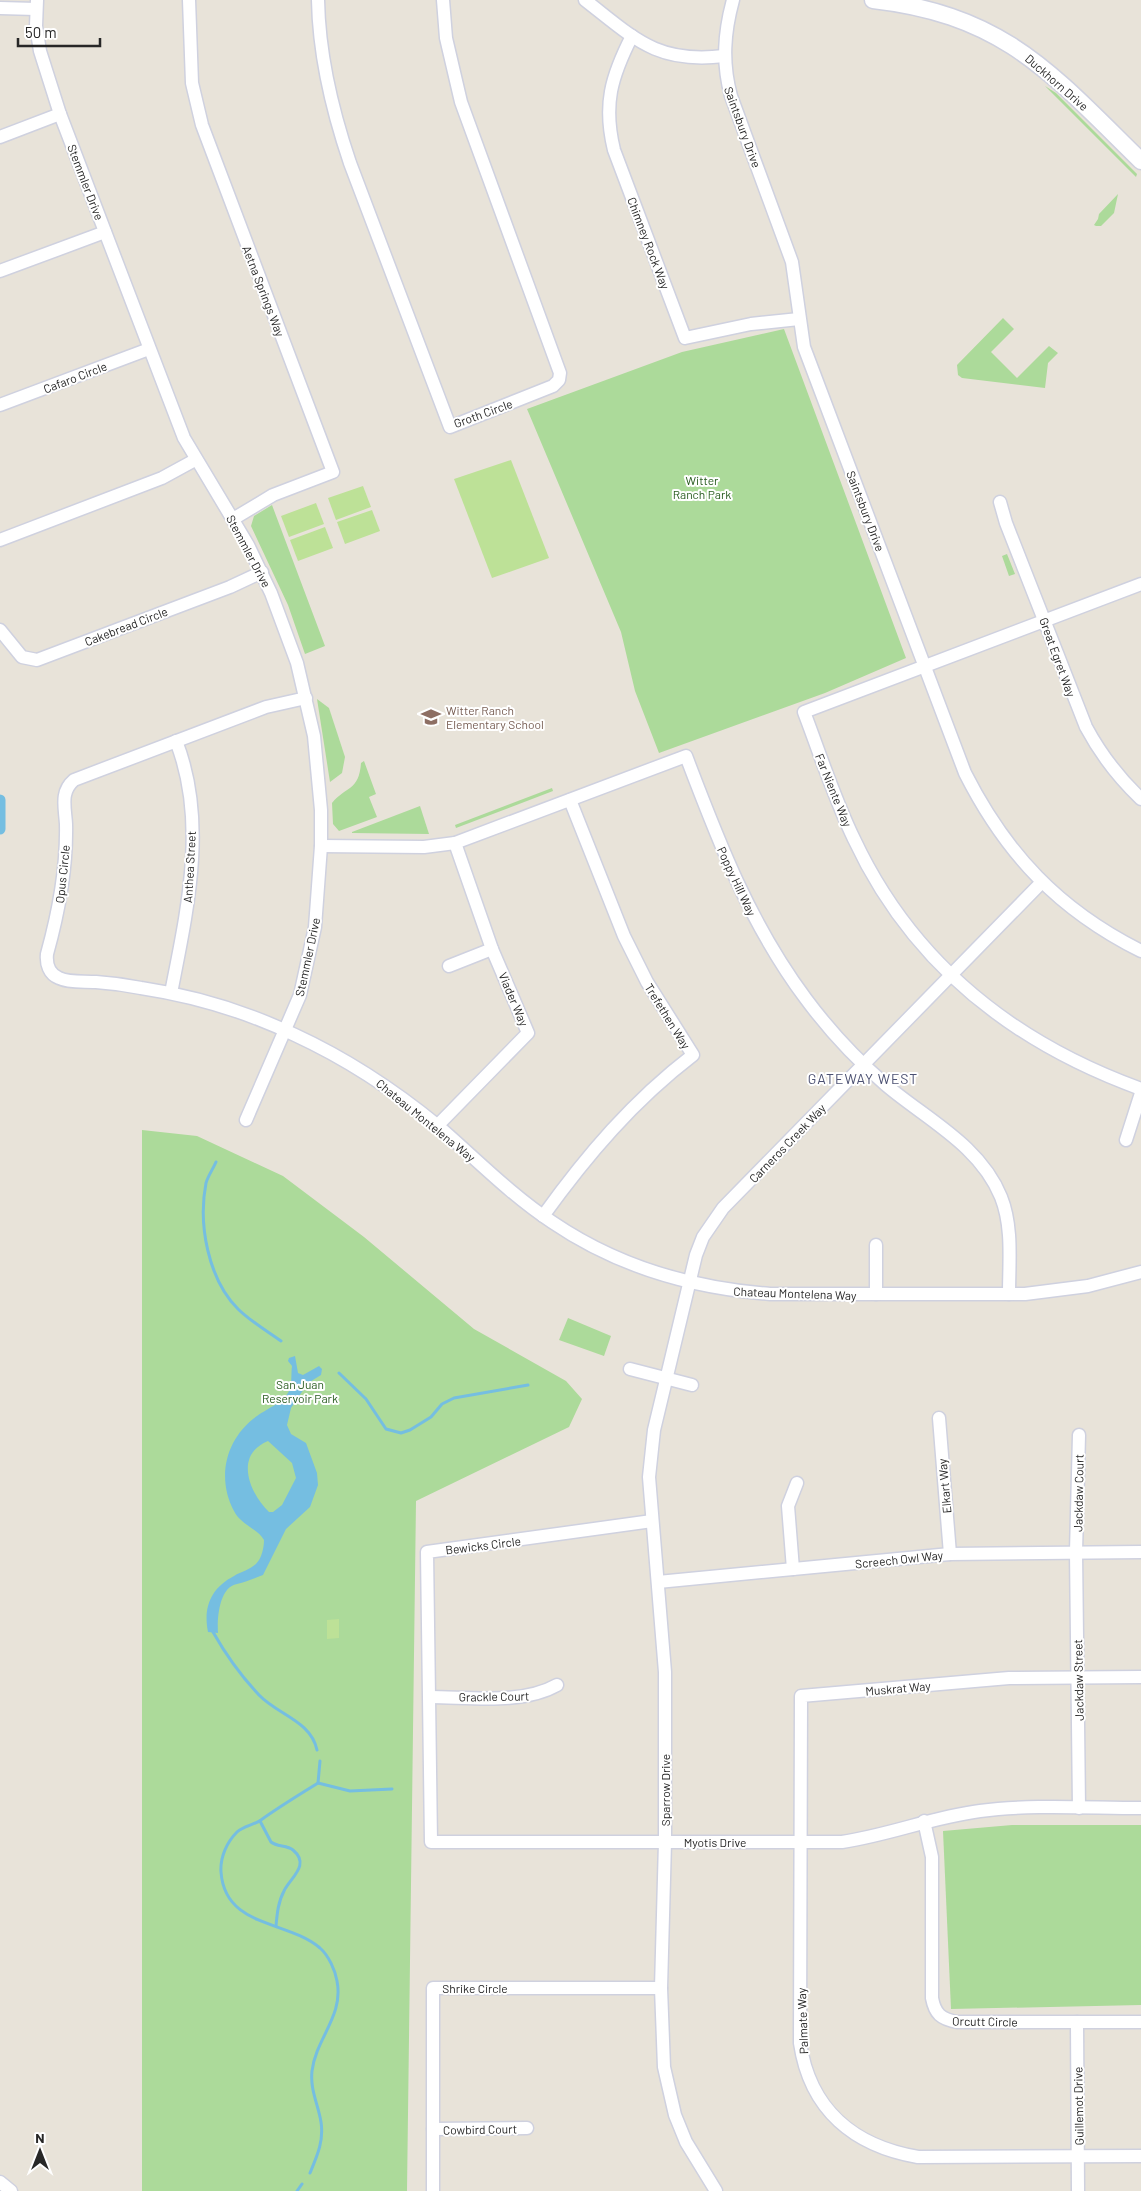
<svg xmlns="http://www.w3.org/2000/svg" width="1141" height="2191" font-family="Barlow,sans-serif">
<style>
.green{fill:#acda9a}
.pitch{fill:#bde197}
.water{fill:#75bee1;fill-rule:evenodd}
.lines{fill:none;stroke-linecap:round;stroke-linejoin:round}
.stream{stroke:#75bee1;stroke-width:3}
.canal{stroke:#75bee1;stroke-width:11}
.minor-casing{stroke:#cfd1df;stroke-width:15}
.tertiary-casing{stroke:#cfd1df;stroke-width:19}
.minor{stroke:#fff;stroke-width:12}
.tertiary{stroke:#fff;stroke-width:16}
.labels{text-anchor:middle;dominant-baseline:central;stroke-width:4;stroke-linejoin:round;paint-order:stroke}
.street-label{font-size:12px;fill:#272727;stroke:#fff}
.park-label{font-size:12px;fill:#285b1f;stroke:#fff}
.education-label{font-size:12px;fill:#785e54;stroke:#fff;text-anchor:start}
.neighbourhood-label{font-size:14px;letter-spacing:1px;fill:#4c5172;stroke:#fff}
</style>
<rect width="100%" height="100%" fill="#e8e3d9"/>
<g class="green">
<path d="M 1045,86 L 1056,93 L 1137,174 L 1136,177 Z"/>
<path d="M 1118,194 L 1114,213 L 1101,226 L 1096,226 L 1094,225 L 1098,219 L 1099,214 Z"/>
<path d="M 1003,318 L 1014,329 L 991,352 L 1017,378 L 1049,346 L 1058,353 L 1048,363 L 1045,388 L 962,378 L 958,375 L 957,365 Z"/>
<path d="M 784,329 L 906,658 L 825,693 L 659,753 L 635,691 L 621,632 L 527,409 L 682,352 Z"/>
<path d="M 272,505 L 325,646 L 305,654 L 288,605 L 251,526 L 254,516 Z"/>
<path d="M 1007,554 L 1015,574 L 1009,576 L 1002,556 Z"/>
<path d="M 317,699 L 329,708 L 345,757 L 342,773 L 330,782 Z"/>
<path d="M 364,761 L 376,794 L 369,797 L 377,817 L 339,831 L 333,824 L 332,803 C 346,786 359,791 361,763 Z"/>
<path d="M 552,788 L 553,791 L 456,828 L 455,825 Z"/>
<path d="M 420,806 L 429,834 L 352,833 L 352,832 Z"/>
<path d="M 142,1130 L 197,1136 L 283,1176 L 364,1237 L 474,1329 L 566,1381 L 582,1399 L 569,1427 L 416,1501 L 407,2191 L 142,2191 Z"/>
<path d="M 568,1318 L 611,1336 L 604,1356 L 559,1340 Z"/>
<path d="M 1012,1825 L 1141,1825 L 1141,2005 L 951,2009 L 943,1831 Z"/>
</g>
<g class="pitch">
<path d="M 511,460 L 549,558 L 492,578 L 454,479 Z"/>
<path d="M 363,486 L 371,507 L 336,520 L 328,498 Z"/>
<path d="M 316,503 L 324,524 L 289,537 L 281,516 Z"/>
<path d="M 372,510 L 380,531 L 345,544 L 337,522 Z"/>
<path d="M 325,527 L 333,548 L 298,561 L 290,540 Z"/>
<path d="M 339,1619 L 339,1638 L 327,1639 L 327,1620 Z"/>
</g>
<path class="water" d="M 295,1356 L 298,1373 L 303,1375 L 319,1366 L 322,1369 L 321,1375 L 308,1383 L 291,1408 L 287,1425 L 291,1434 L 306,1443 L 317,1473 L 318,1485 L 310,1507 L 286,1529 L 263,1575 C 253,1579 246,1582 237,1584 C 219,1587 217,1619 218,1633 L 208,1632 C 203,1607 211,1588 234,1576 C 244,1570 256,1569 261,1556 C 263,1551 264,1545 264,1540 C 257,1528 241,1525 234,1511 C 216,1477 226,1438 257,1416 C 268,1408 285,1402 290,1389 C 292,1383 291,1373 292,1366 L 288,1361 L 289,1358 ZM 268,1441 L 292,1463 L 296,1478 L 282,1505 L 273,1512 L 269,1512 C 249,1492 234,1455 268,1441 Z"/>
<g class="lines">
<g class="stream">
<path d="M 216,1162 C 213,1169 208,1176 206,1183 C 198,1224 208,1279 238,1309 C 250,1321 267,1331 281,1341"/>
<path d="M 339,1373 L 366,1399 L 386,1429 L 401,1433 L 410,1430 L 431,1417 L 442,1404 L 454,1398 L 528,1385"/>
<path d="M 213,1632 C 226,1655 241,1676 259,1695 C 278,1715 311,1721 317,1750"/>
<path d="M 318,1783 L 320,1761"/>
<path d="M 260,1821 L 271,1842 C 277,1847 287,1845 293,1850 C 311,1865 290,1878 284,1891 C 278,1902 277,1915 276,1926"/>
<path d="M 310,2173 C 317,2156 324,2141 321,2122 C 318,2104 310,2090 312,2071 C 316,2038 344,2016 337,1981 C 335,1970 329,1956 320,1948 C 287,1920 225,1928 221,1872 C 220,1857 227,1842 237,1832 C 243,1826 254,1825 261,1820 C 279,1807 299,1795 318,1783 L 350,1791 L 392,1789"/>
<path d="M 297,2191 L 302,2184"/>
</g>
<path class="canal" d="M 0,800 L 0,829"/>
<defs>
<g id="minor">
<path d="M 37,0 L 36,26 L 40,51 L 60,114 L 184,438 L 248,545 L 271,593 L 297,663 L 314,736 L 321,810 L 321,846 L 315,927 L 300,995 L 246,1120"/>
<path d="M 189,0 L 192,83 L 202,125 L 333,472 L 273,495 L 233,519"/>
<path d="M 318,0 C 319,57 332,110 350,163 L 450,427 L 553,386 L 559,380 L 560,373 L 461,102 L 446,38 L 443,0"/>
<path d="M 585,0 C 635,39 657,64 724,56"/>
<path d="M 733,0 C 724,33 722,63 731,96 L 792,262 L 804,347 L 965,773 C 1006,854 1059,910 1141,951"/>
<path d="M 0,8 L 36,9"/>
<path d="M 632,36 C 611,77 603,105 614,150 L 685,338 L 751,324 L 799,319"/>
<path d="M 0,137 L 60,114"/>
<path d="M 0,271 L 105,232"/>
<path d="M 0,405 L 149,349"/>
<path d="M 1000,502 L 1006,523 L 1086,727 C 1101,755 1118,777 1141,799"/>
<path d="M 0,540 L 162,478 L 195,460"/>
<path d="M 1141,584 L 804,712 C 820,754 834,798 854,839 C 912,963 1014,1043 1141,1089"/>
<path d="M 0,630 L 22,657 L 37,660 L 230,587 L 262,572"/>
<path d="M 306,698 L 266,707 L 74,780 C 60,792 65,807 66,824 C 67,869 59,911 47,954 C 46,964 49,974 59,978 C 69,983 84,981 96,982 C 111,983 126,985 141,988 C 194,996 247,1012 295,1035 C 347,1059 394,1090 438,1126 C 475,1158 511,1195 552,1222 C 618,1267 691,1288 770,1294 L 1025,1294 L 1088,1286 L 1141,1272"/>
<path d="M 321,846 L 424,847 L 455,843 L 686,756 C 719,843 750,924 806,999 C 829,1030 857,1060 886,1085 C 926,1119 980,1145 1001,1197 C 1013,1227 1009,1262 1009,1294"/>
<path d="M 449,966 L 492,949"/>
<path d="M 171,993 C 187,911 208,822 176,741"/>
<path d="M 437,1126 L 528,1033 L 492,949 L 455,843"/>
<path d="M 1126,1140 L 1141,1093"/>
<path d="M 543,1216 C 587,1155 633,1101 693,1055 L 647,982 L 624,936 L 570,800"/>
<path d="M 876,1245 L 876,1294"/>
<path d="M 630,1369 L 692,1385"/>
<path d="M 939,1418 L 950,1554"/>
<path d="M 1079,1435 L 1076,1552 L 1079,1808"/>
<path d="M 652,1521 L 427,1552 L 431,1842 L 842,1842 C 889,1835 933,1817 980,1811 C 1033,1804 1088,1808 1141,1808"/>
<path d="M 793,1569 L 788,1506 L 797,1483"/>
<path d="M 658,1582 L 950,1554 L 1141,1552"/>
<path d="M 1141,1677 L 1009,1678 L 801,1696 L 800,2043 C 810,2110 854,2146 918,2157 L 1141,2156"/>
<path d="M 430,1697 C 469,1697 522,1705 557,1685"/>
<path d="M 924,1821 L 932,1857 L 932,1998 C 935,2014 941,2019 957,2022 L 1141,2022"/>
<path d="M 1077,2022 L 1078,2191"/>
<path d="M 433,2129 L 527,2128"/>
<path d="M 0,2182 L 11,2191"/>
<path d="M 433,2191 L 433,1988 L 661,1988"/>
<path d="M 716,2191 L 686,2142 L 675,2115 L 664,2067 L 661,1988 L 665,1842 L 665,1672 L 649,1477 L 654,1430 L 696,1255 L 703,1237 L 723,1208 L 1041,883"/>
</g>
<path id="tertiary" d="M 873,0 C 1005,15 1052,74 1141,161"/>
</defs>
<use href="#minor" class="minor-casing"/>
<use href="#tertiary" class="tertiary-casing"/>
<use href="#minor" class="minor"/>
<use href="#tertiary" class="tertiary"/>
</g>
<defs>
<symbol id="school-bare" viewBox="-9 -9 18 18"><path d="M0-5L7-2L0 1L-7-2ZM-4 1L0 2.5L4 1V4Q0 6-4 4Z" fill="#8d6e63" stroke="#fff" stroke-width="2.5" paint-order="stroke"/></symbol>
</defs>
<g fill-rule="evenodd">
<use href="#school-bare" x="417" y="703" width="28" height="28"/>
</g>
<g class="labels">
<g class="street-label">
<text transform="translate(1057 82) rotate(41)">Duckhorn Drive</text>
<text transform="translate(743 127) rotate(70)">Saintsbury Drive</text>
<text transform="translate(86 182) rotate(69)">Stemmler Drive</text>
<text transform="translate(649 243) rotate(69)">Chimney Rock Way</text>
<text transform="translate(264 291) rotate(69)">Aetna Springs Way</text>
<text transform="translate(75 377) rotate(-21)">Cafaro Circle</text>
<text transform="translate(483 413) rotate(-20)">Groth Circle</text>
<text transform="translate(866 511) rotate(69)">Saintsbury Drive</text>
<text transform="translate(249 551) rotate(62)">Stemmler Drive</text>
<text transform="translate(126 626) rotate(-21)">Cakebread Circle</text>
<text transform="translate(1058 657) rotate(70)">Great Egret Way</text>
<text transform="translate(834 790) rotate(68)">Far Niente Way</text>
<text transform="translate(189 867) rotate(-87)">Anthea Street</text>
<text transform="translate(62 874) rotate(-84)">Opus Circle</text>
<text transform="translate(737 881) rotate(65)">Poppy Hill Way</text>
<text transform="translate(307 957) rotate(-78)">Stemmler Drive</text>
<text transform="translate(514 999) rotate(67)">Viader Way</text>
<text transform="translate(668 1016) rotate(58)">Trefethen Way</text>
<text transform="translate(426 1120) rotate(39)">Chateau Montelena Way</text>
<text transform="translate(787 1143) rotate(-46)">Carneros Creek Way</text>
<text transform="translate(795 1293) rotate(2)">Chateau Montelena Way</text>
<text transform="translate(944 1486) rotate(-95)">Elkart Way</text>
<text transform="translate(1078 1493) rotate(-89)">Jackdaw Court</text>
<text transform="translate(483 1545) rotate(-7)">Bewicks Circle</text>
<text transform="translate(899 1559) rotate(-6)">Screech Owl Way</text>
<text transform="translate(1078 1680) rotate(-91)">Jackdaw Street</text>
<text transform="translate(898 1688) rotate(-5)">Muskrat Way</text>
<text transform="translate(494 1696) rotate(-1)">Grackle Court</text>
<text transform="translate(665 1790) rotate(-90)">Sparrow Drive</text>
<text x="715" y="1842">Myotis Drive</text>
<text x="475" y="1988">Shrike Circle</text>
<text transform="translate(802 2021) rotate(-92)">Palmate Way</text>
<text transform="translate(985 2021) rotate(1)">Orcutt Circle</text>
<text transform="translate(1078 2106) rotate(-91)">Guillemot Drive</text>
<text transform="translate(480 2129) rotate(-1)">Cowbird Court</text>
</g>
<g class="park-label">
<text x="702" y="480">Witter<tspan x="702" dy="14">Ranch Park</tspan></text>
<text x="300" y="1384">San Juan<tspan x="300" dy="14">Reservoir Park</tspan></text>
</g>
<g class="education-label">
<text x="446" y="710">Witter Ranch<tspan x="446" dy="14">Elementary School</tspan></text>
</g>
<g class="neighbourhood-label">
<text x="863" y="1078">GATEWAY WEST</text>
</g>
</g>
<g transform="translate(40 2151)" stroke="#ffffff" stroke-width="4" paint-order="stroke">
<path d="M0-4L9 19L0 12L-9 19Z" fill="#272727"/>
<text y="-8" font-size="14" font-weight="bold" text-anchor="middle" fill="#272727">N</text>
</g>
<path d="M18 38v8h82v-8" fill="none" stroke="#272727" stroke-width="2.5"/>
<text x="25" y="38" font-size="15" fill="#272727" stroke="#ffffff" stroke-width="4" paint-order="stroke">50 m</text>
</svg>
